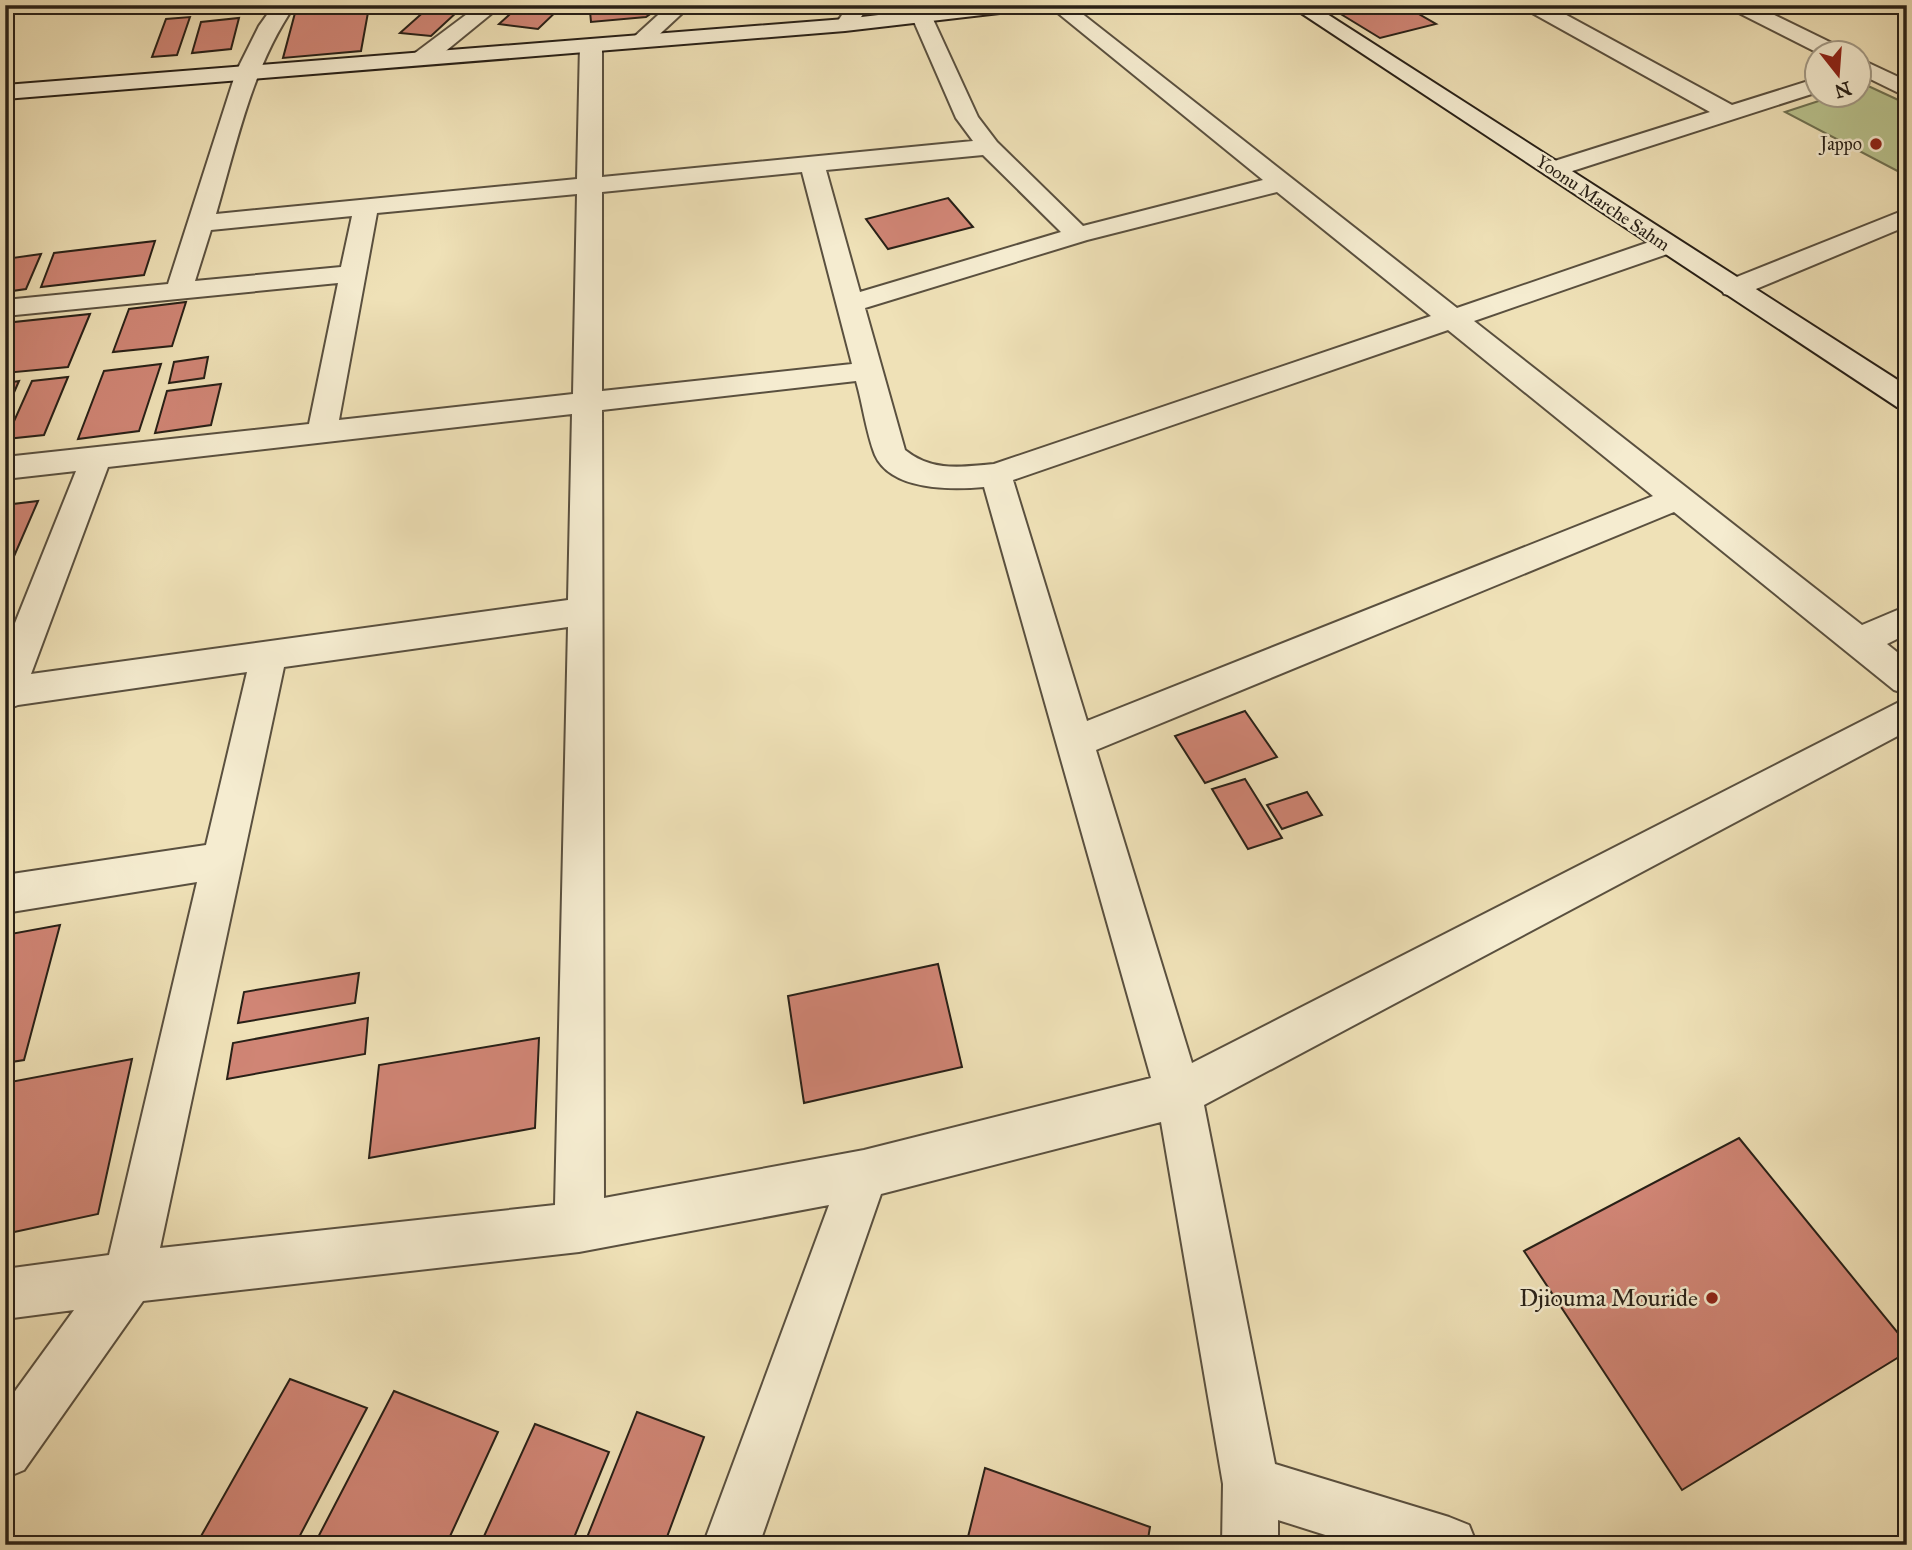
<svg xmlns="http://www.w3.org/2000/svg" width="1912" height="1550" font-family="'IM FELL Great Primer',serif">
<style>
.green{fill:#b9c38e;stroke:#707252;stroke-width:2}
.building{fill:#d08575;stroke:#282017;stroke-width:2}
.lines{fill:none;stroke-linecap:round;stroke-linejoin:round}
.street-casing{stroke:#5a503f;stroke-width:4}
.secondary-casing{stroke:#282017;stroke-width:4}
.street{fill:#f5ecd0;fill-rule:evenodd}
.secondary{fill:#f5ecd0;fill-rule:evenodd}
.poi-dot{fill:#8f2418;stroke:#f5ecd0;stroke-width:2.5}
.labels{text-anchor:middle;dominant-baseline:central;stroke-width:5;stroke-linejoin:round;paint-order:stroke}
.far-poi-label{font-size:18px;fill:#282017;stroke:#f5ecd0;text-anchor:end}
.far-street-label{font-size:18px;fill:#282017;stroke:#f5ecd0}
.near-poi-label{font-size:24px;fill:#282017;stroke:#f5ecd0;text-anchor:end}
</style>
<rect width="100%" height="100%" fill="#efe1b7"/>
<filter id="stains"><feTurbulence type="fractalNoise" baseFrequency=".00286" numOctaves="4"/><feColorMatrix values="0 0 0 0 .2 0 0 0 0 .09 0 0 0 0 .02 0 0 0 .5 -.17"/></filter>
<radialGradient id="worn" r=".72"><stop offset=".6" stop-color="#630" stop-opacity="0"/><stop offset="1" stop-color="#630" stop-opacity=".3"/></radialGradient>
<path class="green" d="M 1866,85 L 1907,104 L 1907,176 L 1785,112 L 1837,95 L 1860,94 L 1860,87 Z"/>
<g class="building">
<path d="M 520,5 L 563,5 L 538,29 L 499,24 Z"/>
<path d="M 609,5 L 647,5 L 660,7 L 646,17 L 591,22 L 590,11 L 609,8 Z"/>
<path d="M 1326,5 L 1403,5 L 1436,24 L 1380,38 Z"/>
<path d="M 369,7 L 361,51 L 283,58 L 295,13 Z"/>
<path d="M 428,8 L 458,11 L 431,36 L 400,33 Z"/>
<path d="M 190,17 L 177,55 L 152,57 L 166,19 Z"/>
<path d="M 239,18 L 231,49 L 192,53 L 201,22 Z"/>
<path d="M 948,198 L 973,227 L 888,249 L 866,219 Z"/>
<path d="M 155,241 L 144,275 L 41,287 L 54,253 Z"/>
<path d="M 41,254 L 26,289 L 5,292 L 5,259 Z"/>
<path d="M 186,302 L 172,346 L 113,352 L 129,309 Z"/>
<path d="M 90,314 L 68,367 L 5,373 L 5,323 Z"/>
<path d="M 208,357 L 204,378 L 169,383 L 174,362 Z"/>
<path d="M 161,364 L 139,431 L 78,439 L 104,371 Z"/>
<path d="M 68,377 L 44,435 L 6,439 L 32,381 Z"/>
<path d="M 19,381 L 5,413 L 5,383 Z"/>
<path d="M 221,384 L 211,425 L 155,433 L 167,391 Z"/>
<path d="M 38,501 L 5,577 L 5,505 Z"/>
<path d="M 1245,711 L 1277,757 L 1205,783 L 1175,736 Z"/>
<path d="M 1245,779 L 1282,838 L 1248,849 L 1212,789 Z"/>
<path d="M 1307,792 L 1322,815 L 1282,829 L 1267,805 Z"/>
<path d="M 60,925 L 24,1060 L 5,1063 L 5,935 Z"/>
<path d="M 938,964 L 962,1067 L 804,1103 L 788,996 Z"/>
<path d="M 359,973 L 355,1003 L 238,1023 L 244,992 Z"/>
<path d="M 368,1018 L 365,1054 L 227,1079 L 233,1043 Z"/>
<path d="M 539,1038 L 535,1128 L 369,1158 L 379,1065 Z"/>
<path d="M 132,1059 L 98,1214 L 5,1234 L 5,1083 Z"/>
<path d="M 1739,1138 L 1907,1344 L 1907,1352 L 1682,1490 L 1524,1251 Z"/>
<path d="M 290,1379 L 367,1408 L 295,1545 L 196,1545 Z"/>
<path d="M 394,1391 L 498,1432 L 446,1545 L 314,1545 Z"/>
<path d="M 637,1412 L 704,1437 L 664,1545 L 584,1545 Z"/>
<path d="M 535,1424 L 609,1452 L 571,1545 L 480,1545 Z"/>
<path d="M 985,1468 L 1150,1527 L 1147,1545 L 966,1545 Z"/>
</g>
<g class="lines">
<defs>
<g id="street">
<path d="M 274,5 L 295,5 C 252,67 237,142 216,214 L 577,179 L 580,45 L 583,40 L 599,40 L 602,45 L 602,177 L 973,141 L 956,118 L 912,17 L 915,13 L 929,13 L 932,17 L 978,117 L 997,142 L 1083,226 L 1263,180 L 1048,5 L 1071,5 L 1457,308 L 1658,239 L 1667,237 L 1676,239 L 1680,245 L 1676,251 L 1474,321 L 1862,625 L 1907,606 L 1907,634 L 1887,644 L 1907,660 L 1907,694 L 1894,690 L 1674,512 L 1096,750 L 1192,1063 L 1907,698 L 1907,731 L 1204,1105 L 1275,1464 L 1449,1517 L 1469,1525 L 1477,1545 L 1357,1545 L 1278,1520 L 1278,1545 L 1222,1545 L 1223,1484 L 1161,1122 L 881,1194 L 759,1545 L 703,1545 L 829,1205 L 579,1252 L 143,1301 L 24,1470 L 5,1478 L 5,1405 L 74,1310 L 5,1319 L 5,1269 L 109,1255 L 197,882 L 5,913 L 5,875 L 206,845 L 247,672 L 18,705 L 5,710 L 5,648 L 76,471 L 5,479 L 5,457 L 309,424 L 338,283 L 5,316 L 5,300 L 168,284 L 236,72 L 259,26 ZM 983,155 L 1061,232 L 860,292 L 826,170 ZM 802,172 L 852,364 L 602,391 L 602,192 ZM 1277,192 L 1431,316 L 994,464 C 961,467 932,472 905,450 L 865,308 L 1087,240 ZM 577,194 L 573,394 L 339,420 L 377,213 ZM 352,216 L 341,267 L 195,281 L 211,230 ZM 1448,330 L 1653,496 L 1087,721 L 1013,480 ZM 856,381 C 863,405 866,432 875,455 C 891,491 952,490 984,487 L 1151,1078 L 864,1150 L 604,1198 L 602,410 ZM 572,414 L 568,600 L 31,674 L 108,467 ZM 568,627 L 555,1205 L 160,1248 L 284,667 Z"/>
<path d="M 479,5 L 502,5 L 431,63 L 415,63 L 412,58 L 415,53 Z"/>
<path d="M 669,5 L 691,5 L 649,44 L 635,44 L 631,40 L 635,36 Z"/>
<path d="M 849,5 L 870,5 L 852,29 L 838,29 L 835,25 Z"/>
<path d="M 1522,5 L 1548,5 L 1732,105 L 1818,78 L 1818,92 L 1563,174 L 1554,176 L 1545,174 L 1542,169 L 1545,164 L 1710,112 L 1525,9 Z"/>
<path d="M 1728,5 L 1754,5 L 1840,47 L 1843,52 L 1818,53 L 1731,9 Z"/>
<path d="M 1860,59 L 1907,81 L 1907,97 L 1860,74 Z"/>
<path d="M 1907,209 L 1907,226 L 1744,294 L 1734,296 L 1724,294 L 1721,288 L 1724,282 Z"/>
</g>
<g id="secondary">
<path d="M 962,5 L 1027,5 L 1017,11 L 845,31 L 5,99 L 5,85 L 845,19 Z"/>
<path d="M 1289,5 L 1313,5 L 1907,386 L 1907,410 L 1897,407 Z"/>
</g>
</defs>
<use href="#street" class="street-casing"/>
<use href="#secondary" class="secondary-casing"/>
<use href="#street" class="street"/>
<use href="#secondary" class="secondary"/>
</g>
<g class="poi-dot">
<circle cx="1876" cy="144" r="7"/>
<circle cx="1712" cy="1298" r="7"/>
</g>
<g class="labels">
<g class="far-poi-label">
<text x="1862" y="144">Jappo</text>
</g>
<g class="far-street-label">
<text transform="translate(1603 203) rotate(34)">Yoonu Marche Sahm</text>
</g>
<g class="near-poi-label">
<text x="1698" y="1298">Djiouma Mouride</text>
</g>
</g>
<rect width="1912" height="1550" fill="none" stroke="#efe1b7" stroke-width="28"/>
<rect x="7" y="7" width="1898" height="1536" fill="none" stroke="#282017" stroke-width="3.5"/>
<rect x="14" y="14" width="1884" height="1522" fill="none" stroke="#282017" stroke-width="2"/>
<g transform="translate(1838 74) rotate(163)"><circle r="33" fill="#f5ecd0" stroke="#a39a86" stroke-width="2"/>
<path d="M0-5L12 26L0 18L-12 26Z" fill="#8f2418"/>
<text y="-10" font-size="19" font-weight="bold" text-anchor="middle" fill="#282017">N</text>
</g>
<rect width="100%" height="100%" filter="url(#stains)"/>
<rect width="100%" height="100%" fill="url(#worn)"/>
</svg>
